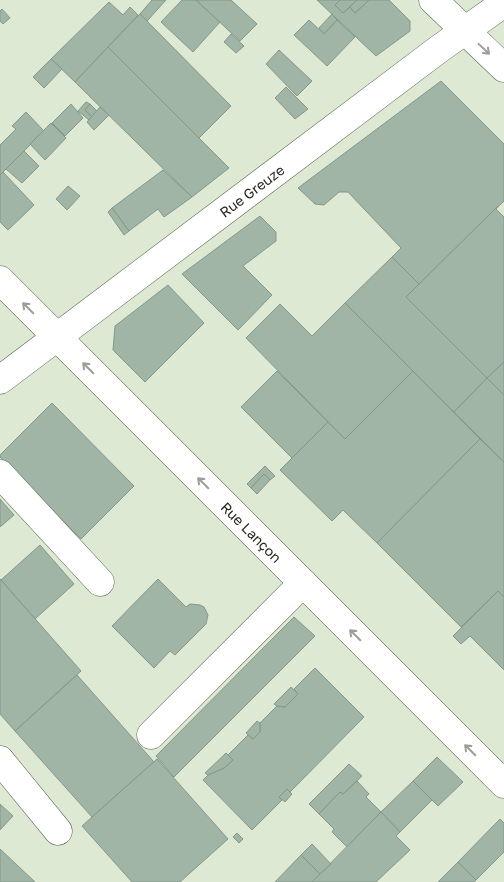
<svg xmlns="http://www.w3.org/2000/svg" width="504" height="882" font-family="'Golos Text',sans-serif">
<style>
.building{fill:#a0b5a6;stroke:#84988a}
.lines{fill:none;stroke-linecap:round;stroke-linejoin:round}
.minor-casing{stroke:#5b6451;stroke-width:29}
.minor{stroke:#fff;stroke-width:28}
.oneway{stroke:#9c9e9a}
.labels{text-anchor:middle;dominant-baseline:central;stroke-width:5;stroke-linejoin:round;paint-order:stroke}
.street-label{font-size:14px;fill:#24281f;stroke:#fff}
</style>
<rect width="100%" height="100%" fill="#dee9d3"/>
<g class="building">
<path d="M 152,0 L 166,0 L 147,21 L 140,14 Z"/>
<path d="M 182,0 L 196,0 L 220,22 L 193,52 L 161,22 Z"/>
<path d="M 196,0 L 231,0 L 257,24 L 240,41 Z"/>
<path d="M 317,0 L 340,0 L 335,5 L 343,13 L 350,7 L 355,13 L 369,0 L 389,0 L 410,21 L 410,31 L 376,56 Z"/>
<path d="M 340,0 L 357,0 L 343,13 L 335,5 Z"/>
<path d="M 357,0 L 369,0 L 355,13 L 350,7 Z"/>
<path d="M 109,2 L 123,15 L 130,7 L 138,15 L 75,82 L 51,59 Z"/>
<path d="M 2,9 L 10,18 L 3,24 L 0,21 L 0,11 Z"/>
<path d="M 140,14 L 231,106 L 199,138 L 108,47 Z"/>
<path d="M 332,14 L 337,20 L 324,34 L 319,28 Z"/>
<path d="M 309,20 L 324,34 L 337,20 L 355,37 L 327,66 L 294,35 Z"/>
<path d="M 231,34 L 244,46 L 236,53 L 224,42 Z"/>
<path d="M 108,47 L 229,168 L 192,197 L 75,82 Z"/>
<path d="M 279,50 L 312,81 L 297,96 L 266,64 Z"/>
<path d="M 51,59 L 62,69 L 44,88 L 33,77 Z"/>
<path d="M 441,81 L 504,144 L 504,201 L 419,284 L 392,257 L 401,248 L 348,192 L 339,192 L 324,205 L 315,204 L 298,188 Z"/>
<path d="M 286,87 L 308,109 L 295,119 L 275,98 Z"/>
<path d="M 86,102 L 90,104 L 85,110 L 92,117 L 89,120 L 78,111 Z"/>
<path d="M 71,104 L 83,118 L 65,136 L 52,123 Z"/>
<path d="M 90,104 L 97,111 L 92,117 L 85,110 Z"/>
<path d="M 100,107 L 109,115 L 94,130 L 87,122 Z"/>
<path d="M 26,112 L 44,131 L 0,175 L 0,145 L 16,129 L 12,126 Z"/>
<path d="M 51,123 L 66,138 L 45,160 L 30,144 Z"/>
<path d="M 24,151 L 39,166 L 22,183 L 6,169 Z"/>
<path d="M 163,170 L 192,197 L 164,217 L 158,209 L 129,231 L 112,208 Z"/>
<path d="M 3,172 L 34,205 L 8,230 L 0,222 L 0,175 Z"/>
<path d="M 68,186 L 80,196 L 67,210 L 56,199 Z"/>
<path d="M 498,206 L 496,209 L 504,217 L 504,362 L 487,378 L 406,297 Z"/>
<path d="M 112,208 L 129,231 L 124,235 L 108,212 Z"/>
<path d="M 260,216 L 276,232 L 276,241 L 243,266 L 272,295 L 238,330 L 182,274 Z"/>
<path d="M 392,257 L 419,284 L 406,297 L 487,378 L 454,412 L 345,303 Z"/>
<path d="M 168,285 L 204,323 L 145,382 L 113,350 L 115,326 Z"/>
<path d="M 345,303 L 413,371 L 345,439 L 246,338 L 280,304 L 312,336 Z"/>
<path d="M 504,362 L 504,395 L 487,378 Z"/>
<path d="M 277,371 L 328,422 L 292,458 L 241,407 Z"/>
<path d="M 413,371 L 480,439 L 377,543 L 343,510 L 332,521 L 280,470 L 328,422 L 345,439 Z"/>
<path d="M 487,378 L 504,395 L 504,462 L 454,412 Z"/>
<path d="M 52,403 L 134,486 L 81,539 L 0,457 L 0,455 Z"/>
<path d="M 480,439 L 504,462 L 504,597 L 498,591 L 461,627 L 377,543 Z"/>
<path d="M 265,466 L 275,476 L 270,480 L 264,474 L 251,488 L 247,484 Z"/>
<path d="M 264,474 L 270,480 L 257,494 L 251,488 Z"/>
<path d="M 0,499 L 14,515 L 0,527 Z"/>
<path d="M 40,545 L 74,584 L 35,619 L 1,580 Z"/>
<path d="M 0,579 L 81,671 L 15,731 L 0,714 Z"/>
<path d="M 158,579 L 186,607 L 190,604 L 200,605 L 204,607 L 208,615 L 206,624 L 175,655 L 170,651 L 154,668 L 112,626 Z"/>
<path d="M 498,591 L 504,597 L 504,670 L 470,636 L 461,644 L 453,636 Z"/>
<path d="M 294,617 L 315,636 L 174,777 L 156,756 Z"/>
<path d="M 315,668 L 364,717 L 290,792 L 287,789 L 279,797 L 282,800 L 252,830 L 203,780 L 208,775 L 224,768 L 233,760 L 228,755 L 248,735 L 253,739 L 260,732 L 260,723 L 277,706 L 285,707 L 298,694 L 294,689 Z"/>
<path d="M 77,675 L 154,762 L 92,817 L 15,731 Z"/>
<path d="M 291,687 L 298,694 L 285,707 L 277,706 L 274,704 Z"/>
<path d="M 257,721 L 260,723 L 260,732 L 253,739 L 246,733 Z"/>
<path d="M 226,753 L 233,760 L 224,768 L 208,775 L 205,773 Z"/>
<path d="M 437,757 L 463,782 L 438,806 L 413,781 Z"/>
<path d="M 157,759 L 228,839 L 180,882 L 132,882 L 82,826 Z"/>
<path d="M 349,764 L 362,776 L 343,794 L 340,792 L 319,814 L 309,804 Z"/>
<path d="M 357,781 L 369,794 L 366,797 L 381,812 L 347,847 L 332,832 L 334,829 L 319,814 L 340,792 L 343,794 Z"/>
<path d="M 413,781 L 432,800 L 400,832 L 381,812 Z"/>
<path d="M 287,789 L 292,794 L 285,802 L 279,797 Z"/>
<path d="M 0,804 L 13,816 L 0,830 Z"/>
<path d="M 381,812 L 400,832 L 396,836 L 410,850 L 376,882 L 312,882 Z"/>
<path d="M 500,819 L 504,823 L 504,852 L 476,880 L 458,862 Z"/>
<path d="M 237,833 L 243,839 L 239,843 L 233,837 Z"/>
<path d="M 312,844 L 331,864 L 320,874 L 301,855 Z"/>
<path d="M 0,849 L 35,882 L 0,882 Z"/>
<path d="M 301,855 L 320,874 L 312,882 L 275,882 Z"/>
<path d="M 458,862 L 476,880 L 474,882 L 438,882 Z"/>
</g>
<g class="lines">
<defs>
<g id="minor">
<path d="M 433,0 L 504,68"/>
<path id="s1" d="M 0,280 L 504,784"/>
<path id="s2" d="M 0,380 L 439,49 L 504,3"/>
<path d="M 0,474 L 100,582"/>
<path d="M 151,735 L 303,583"/>
<path d="M 0,760 L 58,831"/>
</g>
</defs>
<use href="#minor" class="minor-casing"/>
<use href="#minor" class="minor"/>
</g>
<defs><path id="oneway-shaft" d="M-6 0H5M1.5-3L5.5 0L1.5 3" fill="none" stroke-width="1.6" stroke-linecap="round" stroke-linejoin="round" transform="scale(1.25)"/></defs>
<g class="oneway">
<use href="#oneway-shaft" transform="translate(484 49) rotate(43)"/>
<use href="#oneway-shaft" transform="translate(28 308) rotate(-135)"/>
<use href="#oneway-shaft" transform="translate(88 368) rotate(-135)"/>
<use href="#oneway-shaft" transform="translate(203 483) rotate(-135)"/>
<use href="#oneway-shaft" transform="translate(355 635) rotate(-135)"/>
<use href="#oneway-shaft" transform="translate(470 750) rotate(-135)"/>
</g>
<g class="labels">
<g class="street-label">
<text stroke="none"><textPath href="#s2" startOffset="315">Rue Greuze</textPath></text>
<text stroke="none"><textPath href="#s1" startOffset="356">Rue Lançon</textPath></text>
</g>
</g>
</svg>
